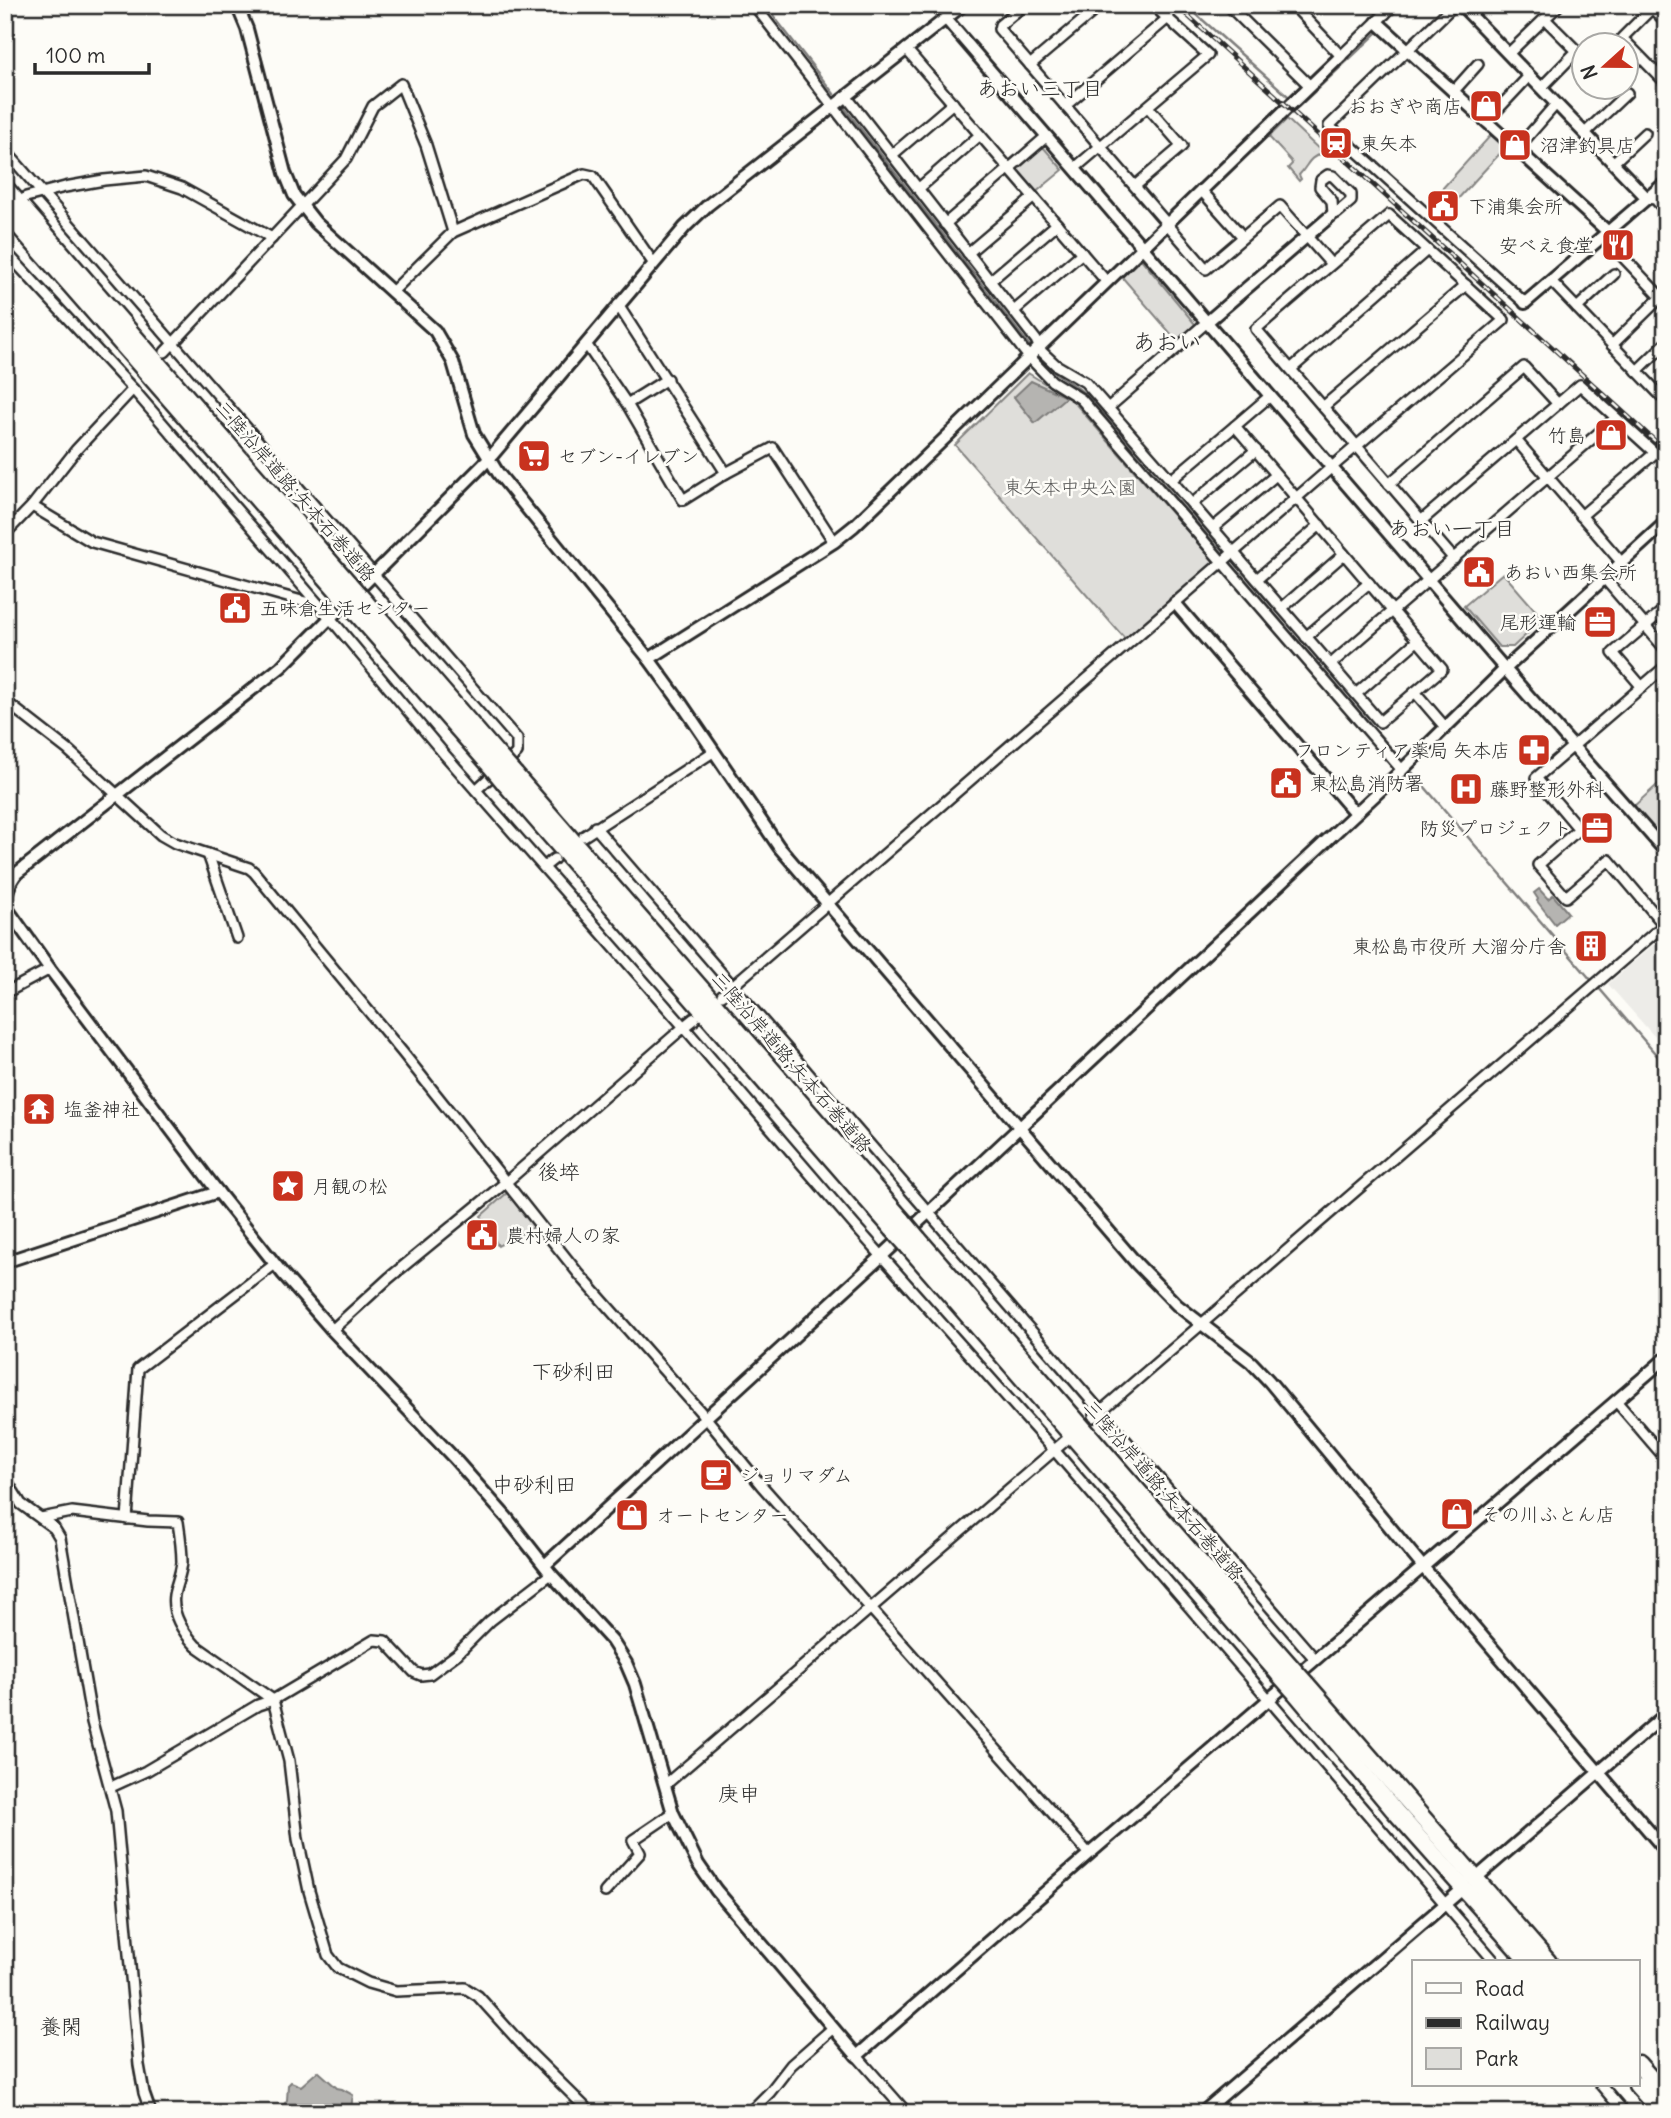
<svg xmlns="http://www.w3.org/2000/svg" width="1671" height="2118" font-family="Delius,'Klee One',sans-serif">
<style>
.built{fill:#edece8}
.green{fill:#dfdeda;stroke:#858482;stroke-width:2}
.water{fill:#b5b4b1;stroke:#7e7d7b;stroke-width:2}
.lines{fill:none;stroke-linecap:round;stroke-linejoin:round}
.stream{stroke:#7e7d7b;stroke-width:2.5}
.minor-casing{stroke:#2b2b2b;stroke-width:14}
.tertiary-casing{stroke:#2b2b2b;stroke-width:16}
.motorway-casing{stroke:#2b2b2b;stroke-width:21}
.minor{stroke:#fdfcf7;stroke-width:9}
.tertiary{stroke:#fdfcf7;stroke-width:10}
.motorway{stroke:#fdfcf7;stroke-width:16}
.rail-casing{stroke:#2b2b2b;stroke-width:5}
.rail{stroke:#fdfcf7;stroke-width:2.5;stroke-dasharray:8;stroke-linecap:butt}
.motorway-bridge-casing{stroke:#2b2b2b;stroke-width:21;stroke-linecap:butt}
.motorway-bridge{stroke:#fdfcf7;stroke-width:16}
.labels{text-anchor:middle;dominant-baseline:central;stroke-width:5;stroke-linejoin:round;paint-order:stroke}
.poi-label{font-size:19px;fill:#2b2b2b;stroke:#fdfcf7;text-anchor:start}
.park-label{font-size:19px;fill:#585857;stroke:#fdfcf7}
.street-label{font-size:19px;fill:#2b2b2b;stroke:#fdfcf7}
.neighbourhood-label{font-size:21px;fill:#2b2b2b;stroke:#fdfcf7}
.quarter-label{font-size:23px;fill:#2b2b2b;stroke:#fdfcf7}
</style>
<rect width="100%" height="100%" fill="#fdfcf7"/>
<filter id="ink" filterUnits="userSpaceOnUse"><feTurbulence type="fractalNoise" baseFrequency=".0143" numOctaves="2"/><feDisplacementMap in="SourceGraphic" scale="14" xChannelSelector="R" yChannelSelector="G"/><feConvolveMatrix kernelMatrix="1 2 1 2 8 2 1 2 1" color-interpolation-filters="sRGB"/></filter>
<g filter="url(#ink)">
<path class="built" d="M 1666,934 L 1666,1025 L 1654,1036 L 1608,984 Z"/>
<g class="green">
<path d="M 1287,119 L 1323,153 C 1307,158 1309,165 1299,175 L 1301,179 L 1299,181 L 1288,168 L 1292,164 L 1291,161 L 1269,137 Z"/>
<path d="M 1491,135 L 1503,144 L 1505,148 L 1455,202 L 1441,190 Z"/>
<path d="M 1039,148 L 1044,148 L 1063,170 L 1035,193 L 1017,172 L 1018,167 Z"/>
<path d="M 1138,260 L 1142,260 L 1195,324 L 1178,342 L 1122,277 Z"/>
<path d="M 1028,373 L 1073,401 L 1216,564 L 1127,641 L 955,445 Z"/>
<path d="M 1503,573 L 1543,619 L 1513,647 L 1499,647 L 1464,606 Z"/>
<path d="M 1666,777 L 1666,834 L 1660,839 L 1634,806 Z"/>
<path d="M 508,1192 L 536,1226 L 498,1246 L 493,1236 L 495,1234 L 481,1216 Z"/>
</g>
<g class="water">
<path d="M 1031,381 L 1066,397 L 1035,423 L 1014,397 Z"/>
<path d="M 1539,889 L 1548,899 L 1553,895 L 1568,913 L 1555,924 L 1537,901 L 1538,899 L 1534,893 Z"/>
<path d="M 318,2071 L 337,2088 L 342,2089 L 353,2095 L 351,2108 L 357,2113 L 280,2111 L 287,2100 L 288,2085 L 291,2082 L 301,2086 Z"/>
</g>
<g class="lines">
<g class="stream">
<path d="M 765,5 L 834,94"/>
<path d="M 1186,5 L 1289,97"/>
<path d="M 843,106 L 1029,345"/>
<path d="M 1298,107 L 1379,31"/>
<path d="M 1038,356 C 1051,374 1072,381 1087,396 L 1223,553"/>
<path d="M 1232,564 L 1398,756"/>
<path d="M 1411,771 L 1592,981"/>
<path d="M 1598,987 L 1666,1066"/>
</g>
<defs>
<g id="minor">
<path d="M 754,5 L 1028,356 L 1052,381 L 1081,399 L 1402,770"/>
<path d="M 1024,5 L 1000,25 L 999,29 L 1206,269 L 1280,206 L 1331,264"/>
<path d="M 1228,5 L 1310,86"/>
<path d="M 1293,5 L 1341,56 L 1394,5"/>
<path d="M 1377,5 L 1385,14"/>
<path d="M 1454,5 L 1329,126 L 1525,303"/>
<path d="M 1649,5 L 1666,22"/>
<path d="M 1652,8 L 1622,38 L 1666,83"/>
<path d="M 906,49 L 1106,281"/>
<path d="M 1508,54 L 1559,5"/>
<path d="M 1030,65 L 1101,5"/>
<path d="M 1541,88 L 1577,51 L 1545,19"/>
<path d="M 1453,92 L 1478,64"/>
<path d="M 846,96 L 1036,340 L 1041,351 L 1056,365 L 1085,382 L 1171,480"/>
<path d="M 1065,106 L 1168,18"/>
<path d="M 1486,122 L 1529,76"/>
<path d="M 1585,133 L 1627,93"/>
<path d="M 5,150 L 517,739 L 517,753 L 476,790"/>
<path d="M 1516,150 L 1556,104"/>
<path d="M 892,155 L 953,103"/>
<path d="M 1613,163 L 1645,133"/>
<path d="M 1075,168 L 1208,55 L 1153,5"/>
<path d="M 1328,175 L 1333,176 L 1351,194 L 1351,201 L 1337,213 L 1333,214 L 1332,201 L 1320,187 L 1321,180 Z"/>
<path d="M 1135,186 L 1182,146 L 1148,107"/>
<path d="M 918,189 L 980,135"/>
<path d="M 1201,190 L 1243,237"/>
<path d="M 26,197 L 65,187 L 104,180 L 146,176 L 182,188 L 272,238"/>
<path d="M 1647,198 L 1655,199 L 1666,211"/>
<path d="M 945,224 L 1047,136"/>
<path d="M 1603,236 L 1661,297 L 1612,345"/>
<path d="M 5,251 L 133,389 L 331,619 L 445,755 L 684,1027 L 855,1226 L 1055,1451 L 1495,1962"/>
<path d="M 968,253 L 1034,197"/>
<path d="M 1666,263 L 1666,265"/>
<path d="M 990,281 L 1057,224"/>
<path d="M 1551,281 L 1666,401"/>
<path d="M 392,292 L 453,232 L 584,174 L 593,176 L 654,264"/>
<path d="M 618,305 L 726,473"/>
<path d="M 1577,308 L 1614,274"/>
<path d="M 1014,311 L 1082,253"/>
<path d="M 586,344 L 627,404 L 683,500 L 726,473 L 773,448 L 834,542"/>
<path d="M 165,352 L 346,159 L 373,106 L 401,84 L 426,145 L 453,232"/>
<path d="M 1291,369 L 1427,250"/>
<path d="M 1637,371 L 1666,343"/>
<path d="M 627,404 L 667,379"/>
<path d="M 1323,407 L 1466,285"/>
<path d="M 1108,408 L 1207,322"/>
<path d="M 1235,426 L 1442,669 L 1380,722 L 1171,480 Z"/>
<path d="M 1235,426 L 1270,396"/>
<path d="M 1516,440 L 1622,563"/>
<path d="M 1389,484 L 1524,367 L 1558,404"/>
<path d="M 1192,504 L 1256,450"/>
<path d="M 32,506 L 92,542 L 305,602 L 317,603"/>
<path d="M 1421,521 L 1580,385 L 1655,453 L 1581,516"/>
<path d="M 1213,528 L 1276,475"/>
<path d="M 5,534 L 32,506 L 76,450 L 133,389"/>
<path d="M 1257,579 L 1320,525"/>
<path d="M 1605,579 L 1666,650"/>
<path d="M 1282,608 L 1344,554"/>
<path d="M 1306,637 L 1369,583"/>
<path d="M 1331,664 L 1616,418"/>
<path d="M 1642,687 L 1613,653 L 1666,608"/>
<path d="M 1415,692 L 1445,727"/>
<path d="M 1356,694 L 1418,640"/>
<path d="M 5,701 L 68,750 L 161,835 L 175,843 L 249,868 L 254,872 L 403,1053 L 578,1273 L 706,1418 L 761,1485 L 1089,1854"/>
<path d="M 595,827 C 837,1103 1074,1383 1315,1659"/>
<path d="M 584,836 L 713,752"/>
<path d="M 208,854 L 237,938"/>
<path d="M 544,867 L 554,859"/>
<path d="M 1664,925 L 1609,860 L 1566,897 L 1538,865 L 1579,829 L 1536,778 L 1666,666"/>
<path d="M 5,993 L 50,969"/>
<path d="M 722,995 L 1332,467 C 1389,418 1447,369 1504,320 L 1389,215 L 1256,329 C 1322,405 1388,482 1454,559"/>
<path d="M 332,1330 L 389,1278 L 505,1183 L 684,1027"/>
<path d="M 1616,1401 L 1666,1459"/>
<path d="M 1094,1417 L 1666,923"/>
<path d="M 5,1478 L 21,1504 L 54,1528 L 60,1538 L 92,1722 L 116,1811 L 139,2065 L 144,2093 L 151,2113"/>
<path d="M 41,1518 L 72,1512 L 148,1521 L 178,1522 C 180,1535 182,1549 182,1562 C 181,1574 176,1584 174,1595 C 171,1614 184,1633 196,1646 L 273,1700 L 289,1761 L 298,1839 L 309,1891 L 328,1955 L 338,1968 L 368,1983 L 396,1991 L 465,1988 L 478,1996 L 524,2047 L 591,2113"/>
<path d="M 127,1519 L 138,1369 L 275,1264"/>
<path d="M 665,1785 L 1065,1441"/>
<path d="M 111,1787 L 146,1771 L 258,1705 L 273,1700 L 374,1640 L 385,1641 L 414,1672 L 421,1675 L 430,1674 L 457,1654 L 490,1621 L 551,1574"/>
<path d="M 605,1892 L 640,1853 L 633,1840 L 673,1813"/>
<path d="M 857,2056 L 907,2113"/>
<path d="M 1601,2085 L 1625,2113"/>
<path d="M 749,2113 L 770,2092 L 791,2065 L 833,2028"/>
</g>
<g id="tertiary">
<path d="M 237,5 L 247,29 L 285,173 L 294,195 L 316,223 L 435,331 L 453,362 L 474,434 L 498,473 L 649,659 L 681,703 L 779,847 L 1137,1264 L 1177,1305 L 1251,1362 L 1269,1381 L 1423,1567 L 1666,1851"/>
<path d="M 963,5 L 708,205 L 685,227 L 489,459 L 281,667 L 17,873 C 8,885 4,895 8,910 L 50,969 L 218,1192 L 283,1274 L 332,1330 L 453,1457 L 507,1518 L 551,1574 L 612,1641 L 626,1663 L 635,1684 L 673,1813 L 698,1864 L 716,1890 L 857,2056 L 1089,1854 L 1666,1358"/>
<path d="M 1461,5 L 1647,198"/>
<path d="M 946,19 L 1505,669 L 1666,852"/>
<path d="M 1377,22 L 1608,232"/>
<path d="M 1525,303 L 1666,182"/>
<path d="M 1207,322 L 1333,214"/>
<path d="M 1175,603 L 1355,813"/>
<path d="M 649,659 L 834,542 L 854,526 L 1341,56"/>
<path d="M 684,1027 L 694,1019"/>
<path d="M 5,1262 L 218,1192"/>
<path d="M 545,1565 L 882,1256 L 1402,770 L 1505,669 L 1666,522"/>
<path d="M 1482,1873 L 1666,1714"/>
<path d="M 1202,2113 L 1458,1893"/>
</g>
<g id="motorway">
<path d="M 5,188 L 349,584"/>
<path d="M 5,210 L 338,591"/>
<path d="M 365,602 L 500,758"/>
<path d="M 354,610 L 491,766"/>
<path d="M 515,775 L 903,1221"/>
<path d="M 505,783 L 893,1229"/>
<path d="M 918,1239 L 1290,1666"/>
<path d="M 908,1246 L 1280,1675"/>
<path d="M 1306,1684 L 1548,1962"/>
<path d="M 1296,1693 L 1394,1810 L 1529,1962"/>
<path d="M 1638,2064 L 1666,2096"/>
<path d="M 1637,2085 L 1662,2113"/>
</g>
</defs>
<use href="#minor" class="minor-casing"/>
<use href="#tertiary" class="tertiary-casing"/>
<use href="#motorway" class="motorway-casing"/>
<use href="#minor" class="minor"/>
<use href="#tertiary" class="tertiary"/>
<use href="#motorway" class="motorway"/>
<defs>
<path id="rail" d="M 1176,5 L 1666,451"/>
</defs>
<use href="#rail" class="rail-casing"/>
<use href="#rail" class="rail"/>
<defs>
<g id="motorway-bridge">
<path d="M 349,584 L 365,602"/>
<path d="M 338,591 L 354,610"/>
<path d="M 500,758 L 515,775"/>
<path d="M 491,766 L 505,783"/>
<path d="M 903,1221 L 918,1239"/>
<path d="M 893,1229 L 908,1246"/>
<path d="M 1290,1666 L 1306,1684"/>
<path d="M 1280,1675 L 1296,1693"/>
</g>
</defs>
<use href="#motorway-bridge" class="motorway-bridge-casing"/>
<use href="#motorway-bridge" class="motorway-bridge"/>
</g>
</g>
<defs>
<symbol id="shop-square" viewBox="-11 -11 22 22"><rect x="-9" y="-9" width="18" height="18" rx="4" fill="#c8321e" stroke="#fdfcf7"/><path d="M-5-2.5h2.3a2.7 3.5 0 0 1 5.4 0H5L5.5 6h-11ZM-1.5-2.5h3a1.5 2.3 0 0 0-3 0Z" fill="#fff"/></symbol>
<symbol id="station-square" viewBox="-11 -11 22 22"><rect x="-9" y="-9" width="18" height="18" rx="4" fill="#c8321e" stroke="#fdfcf7"/><path d="M-3-6H3Q5-6 5-4V2Q5 4 3 4L4.5 6H3L1.5 4h-3L-3 6H-4.5L-3 4Q-5 4-5 2V-4Q-5-6-3-6ZM-3.5-4v3h7v-3ZM-3.5 1v1.5H-2V1ZM2 1v1.5H3.5V1Z" fill="#fff"/></symbol>
<symbol id="civic-square" viewBox="-11 -11 22 22"><rect x="-9" y="-9" width="18" height="18" rx="4" fill="#c8321e" stroke="#fdfcf7"/><path d="M-.6-6.5H3V-4.5H.6V-3L4-1V1h2V6H-6V1h2V-1L-.6-3ZM-1.2 2.5V6h2.4V2.5Z" fill="#fff"/></symbol>
<symbol id="restaurant-square" viewBox="-11 -11 22 22"><rect x="-9" y="-9" width="18" height="18" rx="4" fill="#c8321e" stroke="#fdfcf7"/><path d="M-5-6h1v4h1v-4h1v4h1v-4h1v5L-1.5 .5V6h-2V.5L-5-1ZM5-6V6H3V1.5H1.5Q1.5-4 5-6Z" fill="#fff"/></symbol>
<symbol id="supermarket-square" viewBox="-11 -11 22 22"><rect x="-9" y="-9" width="18" height="18" rx="4" fill="#c8321e" stroke="#fdfcf7"/><path d="M-6-5.5h2.5l.6 2H6L4.5 2H-2.5L-4.4-4H-6ZM-1.5 3.2a1.3 1.3 0 1 0 .1 0ZM3 3.2a1.3 1.3 0 1 0 .1 0Z" fill="#fff"/></symbol>
<symbol id="office-square" viewBox="-11 -11 22 22"><rect x="-9" y="-9" width="18" height="18" rx="4" fill="#c8321e" stroke="#fdfcf7"/><path d="M-6-3h4V-5.5h4V-3h4V5H-6ZM-1-4.5V-3h2v-1.5ZM-6 0V1H6V0Z" fill="#fff"/></symbol>
<symbol id="pharmacy-square" viewBox="-11 -11 22 22"><rect x="-9" y="-9" width="18" height="18" rx="4" fill="#c8321e" stroke="#fdfcf7"/><path d="M-2-6h4v4h4v4h-4v4h-4v-4h-4v-4h4Z" fill="#fff"/></symbol>
<symbol id="hospital-square" viewBox="-11 -11 22 22"><rect x="-9" y="-9" width="18" height="18" rx="4" fill="#c8321e" stroke="#fdfcf7"/><path d="M-5-5h3v3.5h4V-5h3V5h-3V1.5h-4V5h-3Z" fill="#fff"/></symbol>
<symbol id="building-square" viewBox="-11 -11 22 22"><rect x="-9" y="-9" width="18" height="18" rx="4" fill="#c8321e" stroke="#fdfcf7"/><path d="M-4-6H4V6H1V3H-1V6H-4ZM-2.5-4.3h1.7v1.8h-1.7ZM.8-4.3h1.7v1.8H.8ZM-2.5-1h1.7V.8h-1.7ZM.8-1h1.7V.8H.8Z" fill="#fff"/></symbol>
<symbol id="temple-square" viewBox="-11 -11 22 22"><rect x="-9" y="-9" width="18" height="18" rx="4" fill="#c8321e" stroke="#fdfcf7"/><path d="M0-6L5-2H3V0L6.5 2.5H4V6H1.5V3h-3V6H-4V2.5H-6.5L-3 0V-2H-5Z" fill="#fff"/></symbol>
<symbol id="sight-square" viewBox="-11 -11 22 22"><rect x="-9" y="-9" width="18" height="18" rx="4" fill="#c8321e" stroke="#fdfcf7"/><path d="M0-6L1.8-2.2L6-1.7L2.9 1.2L3.7 5.4L0 3.3L-3.7 5.4L-2.9 1.2L-6-1.7L-1.8-2.2Z" fill="#fff"/></symbol>
<symbol id="cafe-square" viewBox="-11 -11 22 22"><rect x="-9" y="-9" width="18" height="18" rx="4" fill="#c8321e" stroke="#fdfcf7"/><path d="M-5.5-4.5H6V0H3Q3 3.5 0 3.5H-2.5Q-5.5 3.5-5.5 0ZM3-3.2v2h1.7v-2ZM-6 4.5H4V6H-6Z" fill="#fff"/></symbol>
</defs>
<g fill-rule="evenodd">
<use href="#shop-square" x="1467" y="87" width="38" height="38"/>
<use href="#station-square" x="1317" y="124" width="38" height="38"/>
<use href="#shop-square" x="1496" y="126" width="38" height="38"/>
<use href="#civic-square" x="1424" y="187" width="38" height="38"/>
<use href="#restaurant-square" x="1599" y="226" width="38" height="38"/>
<use href="#shop-square" x="1592" y="416" width="38" height="38"/>
<use href="#supermarket-square" x="515" y="437" width="38" height="38"/>
<use href="#civic-square" x="1460" y="553" width="38" height="38"/>
<use href="#civic-square" x="216" y="589" width="38" height="38"/>
<use href="#office-square" x="1581" y="603" width="38" height="38"/>
<use href="#pharmacy-square" x="1515" y="731" width="38" height="38"/>
<use href="#civic-square" x="1267" y="764" width="38" height="38"/>
<use href="#hospital-square" x="1447" y="770" width="38" height="38"/>
<use href="#office-square" x="1578" y="809" width="38" height="38"/>
<use href="#building-square" x="1572" y="927" width="38" height="38"/>
<use href="#temple-square" x="20" y="1090" width="38" height="38"/>
<use href="#sight-square" x="269" y="1167" width="38" height="38"/>
<use href="#civic-square" x="463" y="1216" width="38" height="38"/>
<use href="#cafe-square" x="697" y="1456" width="38" height="38"/>
<use href="#shop-square" x="1438" y="1495" width="38" height="38"/>
<use href="#shop-square" x="613" y="1496" width="38" height="38"/>
</g>
<g class="labels">
<g class="poi-label">
<text x="1462" y="106" text-anchor="end">おおぎや商店</text>
<text x="1360" y="143">東矢本</text>
<text x="1540" y="145">沼津釣具店</text>
<text x="1468" y="206">下浦集会所</text>
<text x="1594" y="245" text-anchor="end">安べえ食堂</text>
<text x="1586" y="435" text-anchor="end">竹島</text>
<text x="558" y="456">セブン-イレブン</text>
<text x="1504" y="572">あおい西集会所</text>
<text x="260" y="608">五味倉生活センター</text>
<text x="1576" y="622" text-anchor="end">尾形運輸</text>
<text x="1510" y="750" text-anchor="end">フロンティア薬局 矢本店</text>
<text x="1310" y="783">東松島消防署</text>
<text x="1490" y="789">藤野整形外科</text>
<text x="1572" y="828" text-anchor="end">防災プロジェクト</text>
<text x="1566" y="946" text-anchor="end">東松島市役所 大溜分庁舎</text>
<text x="64" y="1109">塩釜神社</text>
<text x="312" y="1186">月観の松</text>
<text x="506" y="1235">農村婦人の家</text>
<text x="740" y="1475">ジョリマダム</text>
<text x="1482" y="1514">その川ふとん店</text>
<text x="656" y="1515">オートセンター</text>
</g>
<g class="park-label">
<text x="1070" y="487">東矢本中央公園</text>
</g>
<g class="street-label">
<text transform="translate(296 491) rotate(49)">三陸沿岸道路;矢本石巻道路</text>
<text transform="translate(792 1062) rotate(49)">三陸沿岸道路;矢本石巻道路</text>
<text transform="translate(1164 1490) rotate(49)">三陸沿岸道路;矢本石巻道路</text>
</g>
<g class="neighbourhood-label">
<text x="1040" y="88">あおい三丁目</text>
<text x="1452" y="528">あおい一丁目</text>
<text x="559" y="1171">後埣</text>
<text x="573" y="1371">下砂利田</text>
<text x="534" y="1484">中砂利田</text>
<text x="739" y="1793">庚申</text>
<text x="61" y="2026">養閑</text>
</g>
<g class="quarter-label">
<text x="1167" y="341">あおい</text>
</g>
</g>
<rect width="1671" height="2118" fill="none" stroke="#fdfcf7" stroke-width="28"/>
<rect x="14" y="14" width="1643" height="2090" fill="none" stroke="#2b2b2b" stroke-width="2.5" filter="url(#ink)"/>
<rect x="1412" y="1960" width="228" height="126" fill="#fdfcf7" stroke="#a9a8a5" stroke-width="2"/>
<rect x="1426" y="1983" width="35" height="10" fill="#fdfcf7" stroke="#a9a8a5" stroke-width="2"/>
<text x="1475" y="1996" font-size="21" fill="#2b2b2b">Road</text>
<rect x="1426" y="2018" width="35" height="10" fill="#2b2b2b" stroke="#a9a8a5" stroke-width="2"/>
<text x="1475" y="2030" font-size="21" fill="#2b2b2b">Railway</text>
<rect x="1426" y="2048" width="35" height="21" fill="#dfdeda" stroke="#a9a8a5" stroke-width="2"/>
<text x="1475" y="2066" font-size="21" fill="#2b2b2b">Park</text>
<g transform="translate(1605 66) rotate(249)"><circle r="33" fill="#fdfcf7" stroke="#a9a8a5" stroke-width="2"/>
<path d="M0-5L12 26L0 18L-12 26Z" fill="#c8321e"/>
<text y="-10" font-size="19" font-weight="bold" text-anchor="middle" fill="#2b2b2b">N</text>
</g>
<path d="M35 63v10h114v-10" fill="none" stroke="#2b2b2b" stroke-width="3.5"/>
<text x="46" y="63" font-size="21" fill="#2b2b2b" stroke="#fdfcf7" stroke-width="5" paint-order="stroke">100 m</text>
</svg>
